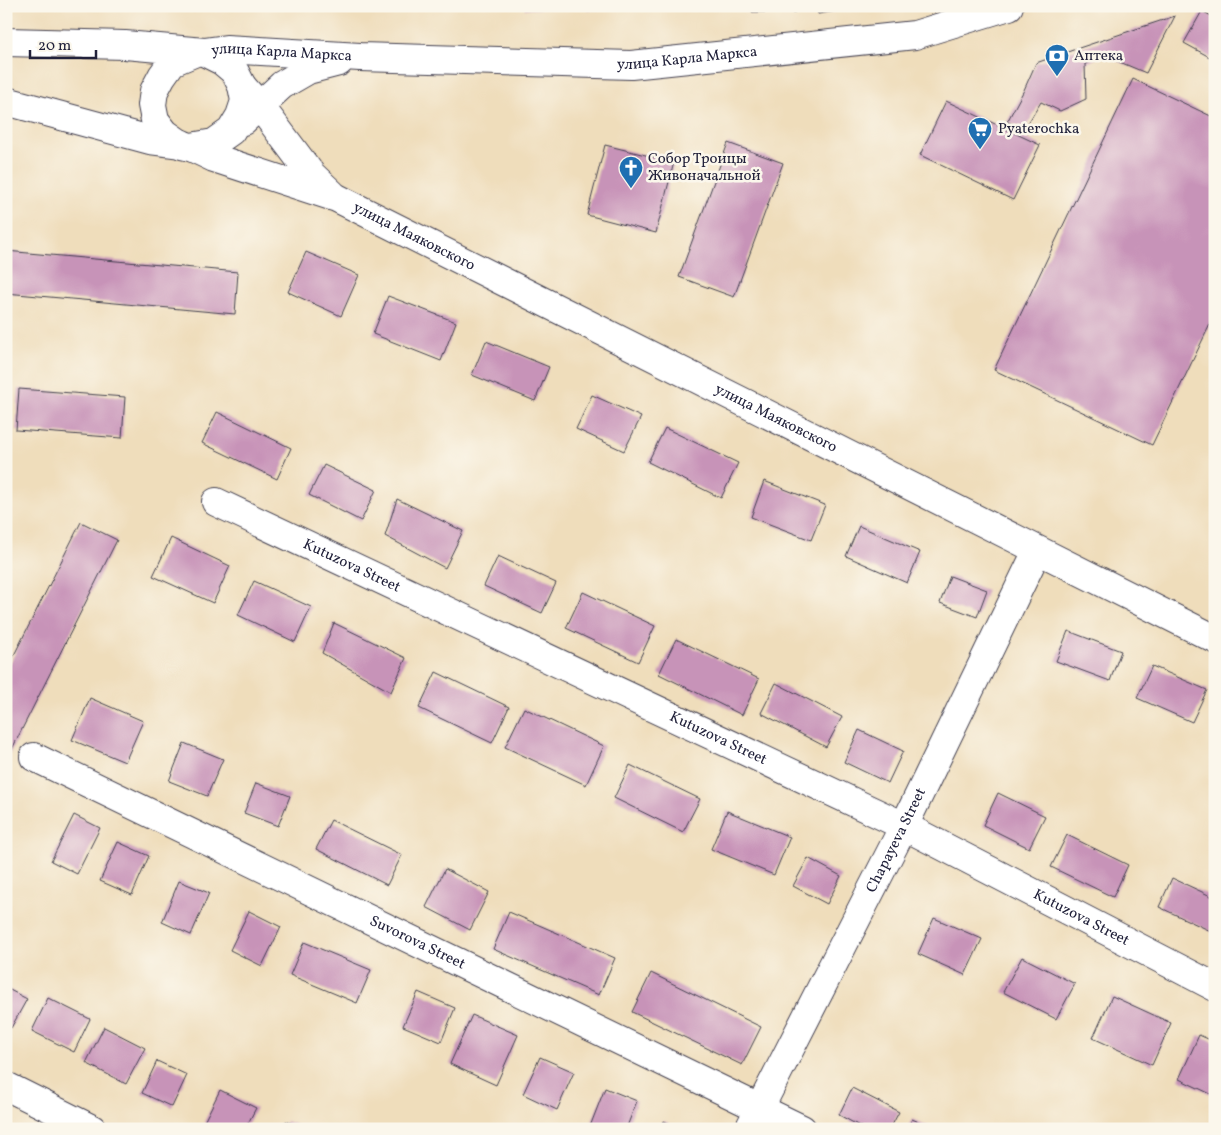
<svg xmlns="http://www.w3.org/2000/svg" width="1221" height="1135" font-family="Vollkorn,serif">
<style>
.building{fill:#c793b8}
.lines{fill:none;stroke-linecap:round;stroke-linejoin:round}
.minor-casing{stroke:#413e4e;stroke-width:30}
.major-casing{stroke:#413e4e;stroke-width:30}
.minor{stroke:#fff;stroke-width:28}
.major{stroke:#fff;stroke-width:28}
.labels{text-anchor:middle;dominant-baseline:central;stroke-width:5;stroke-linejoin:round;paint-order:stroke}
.street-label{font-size:15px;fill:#22223b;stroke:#fbf7ec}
.poi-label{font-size:15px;fill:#22223b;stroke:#fbf7ec;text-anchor:start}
</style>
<rect width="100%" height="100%" fill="#fbf7ec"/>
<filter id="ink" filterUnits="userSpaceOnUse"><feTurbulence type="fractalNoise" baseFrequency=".02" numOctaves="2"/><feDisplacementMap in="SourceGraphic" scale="10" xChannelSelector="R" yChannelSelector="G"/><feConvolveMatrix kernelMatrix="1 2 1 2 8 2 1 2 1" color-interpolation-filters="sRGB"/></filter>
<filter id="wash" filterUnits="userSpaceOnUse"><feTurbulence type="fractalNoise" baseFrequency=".0096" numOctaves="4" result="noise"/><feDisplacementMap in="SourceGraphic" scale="20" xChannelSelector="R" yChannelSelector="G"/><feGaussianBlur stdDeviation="1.12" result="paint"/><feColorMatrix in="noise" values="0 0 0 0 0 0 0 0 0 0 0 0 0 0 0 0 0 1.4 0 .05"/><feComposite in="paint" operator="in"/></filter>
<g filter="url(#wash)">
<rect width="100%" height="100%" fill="#efddbb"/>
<g id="blocks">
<g class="building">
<path d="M 525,6 L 557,6 L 557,8 L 525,9 Z"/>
<path d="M 587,6 L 627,6 L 627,8 L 587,10 Z"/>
<path d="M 752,6 L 794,6 L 795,12 L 752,12 Z"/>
<path d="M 817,6 L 849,6 L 849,9 L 818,14 Z"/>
<path d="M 1202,11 L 1215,18 L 1215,60 L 1184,43 Z"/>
<path d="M 1175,16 L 1146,73 L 1103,55 L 1085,64 L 1086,99 L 1060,111 L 1041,102 L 1025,128 L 1007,122 L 1024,90 L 1036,63 L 1076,49 Z"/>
<path d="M 1133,79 L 1215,118 L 1215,314 L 1152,445 L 994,370 Z"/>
<path d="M 946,101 L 1040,145 L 1013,200 L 920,155 Z"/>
<path d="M 728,143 L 783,163 L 734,297 L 679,277 Z"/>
<path d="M 605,145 L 674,162 L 656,233 L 587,215 Z"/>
<path d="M 6,251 L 238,272 L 235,314 L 6,293 Z"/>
<path d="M 306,252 L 359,275 L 341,316 L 288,292 Z"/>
<path d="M 388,296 L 456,322 L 441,361 L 373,334 Z"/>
<path d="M 486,341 L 549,367 L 535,401 L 472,375 Z"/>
<path d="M 19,389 L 125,397 L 122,438 L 16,430 Z"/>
<path d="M 592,395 L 641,417 L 624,451 L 576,429 Z"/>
<path d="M 217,412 L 291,448 L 277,479 L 202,443 Z"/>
<path d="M 665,428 L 738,463 L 721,498 L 648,462 Z"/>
<path d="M 324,465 L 376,490 L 361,521 L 309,495 Z"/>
<path d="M 764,481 L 825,505 L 811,540 L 751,517 Z"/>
<path d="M 397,499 L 463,531 L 445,568 L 385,536 Z"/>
<path d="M 81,522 L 117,540 L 6,761 L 6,671 Z"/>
<path d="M 859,526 L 920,552 L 907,583 L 846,556 Z"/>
<path d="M 171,538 L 230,566 L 213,603 L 153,576 Z"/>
<path d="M 498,556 L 556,583 L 542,613 L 484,586 Z"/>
<path d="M 950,576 L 987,590 L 977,617 L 940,603 Z"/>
<path d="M 254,581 L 311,607 L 295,642 L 238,615 Z"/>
<path d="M 583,592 L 655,626 L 638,662 L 566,628 Z"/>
<path d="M 334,623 L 406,658 L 391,692 L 322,653 Z"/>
<path d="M 1068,631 L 1121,651 L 1110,681 L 1056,661 Z"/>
<path d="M 676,639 L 759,679 L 742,715 L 659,674 Z"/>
<path d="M 1152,666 L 1207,690 L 1192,722 L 1137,698 Z"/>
<path d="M 436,672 L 509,707 L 492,743 L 419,708 Z"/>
<path d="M 776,683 L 842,717 L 826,747 L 761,713 Z"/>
<path d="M 90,698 L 143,721 L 125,762 L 72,740 Z"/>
<path d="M 524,708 L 604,746 L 586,785 L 505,747 Z"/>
<path d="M 859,730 L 903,751 L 888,783 L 844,762 Z"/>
<path d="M 184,743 L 223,759 L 207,796 L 169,781 Z"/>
<path d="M 630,765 L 700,799 L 683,832 L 614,798 Z"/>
<path d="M 256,783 L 290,796 L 278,826 L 244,813 Z"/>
<path d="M 998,793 L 1045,816 L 1029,848 L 983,825 Z"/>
<path d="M 727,811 L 790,837 L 774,875 L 711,849 Z"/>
<path d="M 74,815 L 100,828 L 77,874 L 51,861 Z"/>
<path d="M 331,820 L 402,855 L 387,885 L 316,849 Z"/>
<path d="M 1067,835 L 1128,865 L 1113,897 L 1051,867 Z"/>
<path d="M 118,842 L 149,856 L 132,895 L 100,881 Z"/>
<path d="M 808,858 L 841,876 L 827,904 L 793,886 Z"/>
<path d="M 445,869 L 489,892 L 470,930 L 426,907 Z"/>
<path d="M 1172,878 L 1215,898 L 1215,933 L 1159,907 Z"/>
<path d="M 179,881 L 209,893 L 191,935 L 162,922 Z"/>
<path d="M 249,911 L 281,927 L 262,966 L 230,950 Z"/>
<path d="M 509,912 L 615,958 L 599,995 L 493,949 Z"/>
<path d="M 934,918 L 982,939 L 965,975 L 918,954 Z"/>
<path d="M 304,942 L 371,970 L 357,1003 L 290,975 Z"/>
<path d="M 1022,957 L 1075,984 L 1056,1019 L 1003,992 Z"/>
<path d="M 651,973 L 761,1027 L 742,1065 L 632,1012 Z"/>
<path d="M 6,988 L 27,999 L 11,1028 L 6,1025 Z"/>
<path d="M 418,992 L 455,1008 L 441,1042 L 403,1026 Z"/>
<path d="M 1112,996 L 1171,1023 L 1152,1065 L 1093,1038 Z"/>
<path d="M 48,998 L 90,1019 L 74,1052 L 32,1031 Z"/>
<path d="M 472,1015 L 518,1035 L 496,1085 L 450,1064 Z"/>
<path d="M 104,1027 L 145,1048 L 126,1084 L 86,1063 Z"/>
<path d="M 1199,1035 L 1215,1042 L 1215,1096 L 1179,1079 Z"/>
<path d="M 540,1057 L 574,1072 L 557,1110 L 523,1094 Z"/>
<path d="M 157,1061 L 187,1075 L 172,1107 L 142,1093 Z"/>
<path d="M 605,1088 L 637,1101 L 626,1129 L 589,1129 Z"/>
<path d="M 852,1088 L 899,1112 L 890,1129 L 865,1129 L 839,1115 Z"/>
<path d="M 220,1090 L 256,1108 L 245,1129 L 217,1129 L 204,1122 Z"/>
<path d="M 912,1119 L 935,1129 L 907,1129 Z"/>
<path d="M 286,1121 L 305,1129 L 283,1129 Z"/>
<path d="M 664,1121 L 680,1129 L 660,1129 Z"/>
</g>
</g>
</g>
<g filter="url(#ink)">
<use href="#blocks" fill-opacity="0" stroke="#413e4e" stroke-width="1"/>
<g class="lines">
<defs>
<g id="minor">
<path id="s1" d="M 204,52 L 226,49 L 360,57 L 631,65 L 915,35 L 1009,6"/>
<path d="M 243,121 L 282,85 L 308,70 L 339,62"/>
<path id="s2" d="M 216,502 L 904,826 L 1215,987"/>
<path id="s3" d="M 34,757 L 802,1129"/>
<path d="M 6,1086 L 92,1129"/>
<path id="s4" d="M 749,1129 L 904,826 L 1037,551"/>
</g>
<g id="major">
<path d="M 6,42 L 125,45 L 204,52 L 222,61 L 235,72 L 242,86 L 245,101 L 240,116 L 231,131 L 214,143 L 191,147 L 182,145 L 165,133 L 155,120 L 152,105 L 154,91 L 162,76 L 172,62 L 196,52"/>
<path d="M 242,86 L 260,106 L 311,174 L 332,194"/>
<path d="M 6,101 L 150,140 L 182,144"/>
<path id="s5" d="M 191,147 L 214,158 L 337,198 L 1215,639"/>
</g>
</defs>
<use href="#minor" class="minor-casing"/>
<use href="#major" class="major-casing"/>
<use href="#minor" class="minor"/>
<use href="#major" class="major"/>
</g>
</g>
<defs>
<symbol id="bank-pin" viewBox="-11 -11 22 30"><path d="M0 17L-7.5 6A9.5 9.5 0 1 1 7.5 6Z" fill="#1f6fb2" stroke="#fbf7ec"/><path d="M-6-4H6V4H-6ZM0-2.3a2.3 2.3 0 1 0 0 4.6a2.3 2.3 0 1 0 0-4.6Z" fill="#fff"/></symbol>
<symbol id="supermarket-pin" viewBox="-11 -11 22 30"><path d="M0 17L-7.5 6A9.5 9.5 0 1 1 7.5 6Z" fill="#1f6fb2" stroke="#fbf7ec"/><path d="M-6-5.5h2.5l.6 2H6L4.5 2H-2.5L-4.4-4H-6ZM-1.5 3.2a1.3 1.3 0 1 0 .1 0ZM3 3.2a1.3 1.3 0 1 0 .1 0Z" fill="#fff"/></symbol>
<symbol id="church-pin" viewBox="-11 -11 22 30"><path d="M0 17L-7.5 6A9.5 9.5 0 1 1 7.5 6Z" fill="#1f6fb2" stroke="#fbf7ec"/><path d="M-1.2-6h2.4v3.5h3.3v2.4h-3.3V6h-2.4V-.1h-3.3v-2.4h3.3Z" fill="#fff"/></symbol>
</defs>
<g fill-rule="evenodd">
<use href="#bank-pin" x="1043" y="42" width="28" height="38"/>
<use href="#supermarket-pin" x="966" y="115" width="28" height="38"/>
<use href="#church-pin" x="617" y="154" width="28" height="38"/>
</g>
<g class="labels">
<g class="street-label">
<text stroke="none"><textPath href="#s1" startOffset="78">улица Карла Маркса</textPath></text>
<text stroke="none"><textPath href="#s1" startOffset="484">улица Карла Маркса</textPath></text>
<text stroke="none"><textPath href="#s5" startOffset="241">улица Маяковского</textPath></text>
<text stroke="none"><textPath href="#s5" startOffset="646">улица Маяковского</textPath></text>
<text stroke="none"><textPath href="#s2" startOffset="150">Kutuzova Street</textPath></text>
<text stroke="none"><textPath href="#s2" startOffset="555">Kutuzova Street</textPath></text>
<text stroke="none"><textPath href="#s4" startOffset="324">Chapayeva Street</textPath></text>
<text stroke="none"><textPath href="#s2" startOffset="960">Kutuzova Street</textPath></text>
<text stroke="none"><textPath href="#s3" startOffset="426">Suvorova Street</textPath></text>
</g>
<g class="poi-label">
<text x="1074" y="56">Аптека</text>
<text x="998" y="129">Pyaterochka</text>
<text x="648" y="159">Собор Троицы<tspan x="648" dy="17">Живоначальной</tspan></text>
</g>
</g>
<rect width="1221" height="1135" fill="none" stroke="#fbf7ec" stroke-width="25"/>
<path d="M30 50v8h66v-8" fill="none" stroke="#22223b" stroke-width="2.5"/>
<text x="38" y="50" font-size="15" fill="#22223b" stroke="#fbf7ec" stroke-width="4" paint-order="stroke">20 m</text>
</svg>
